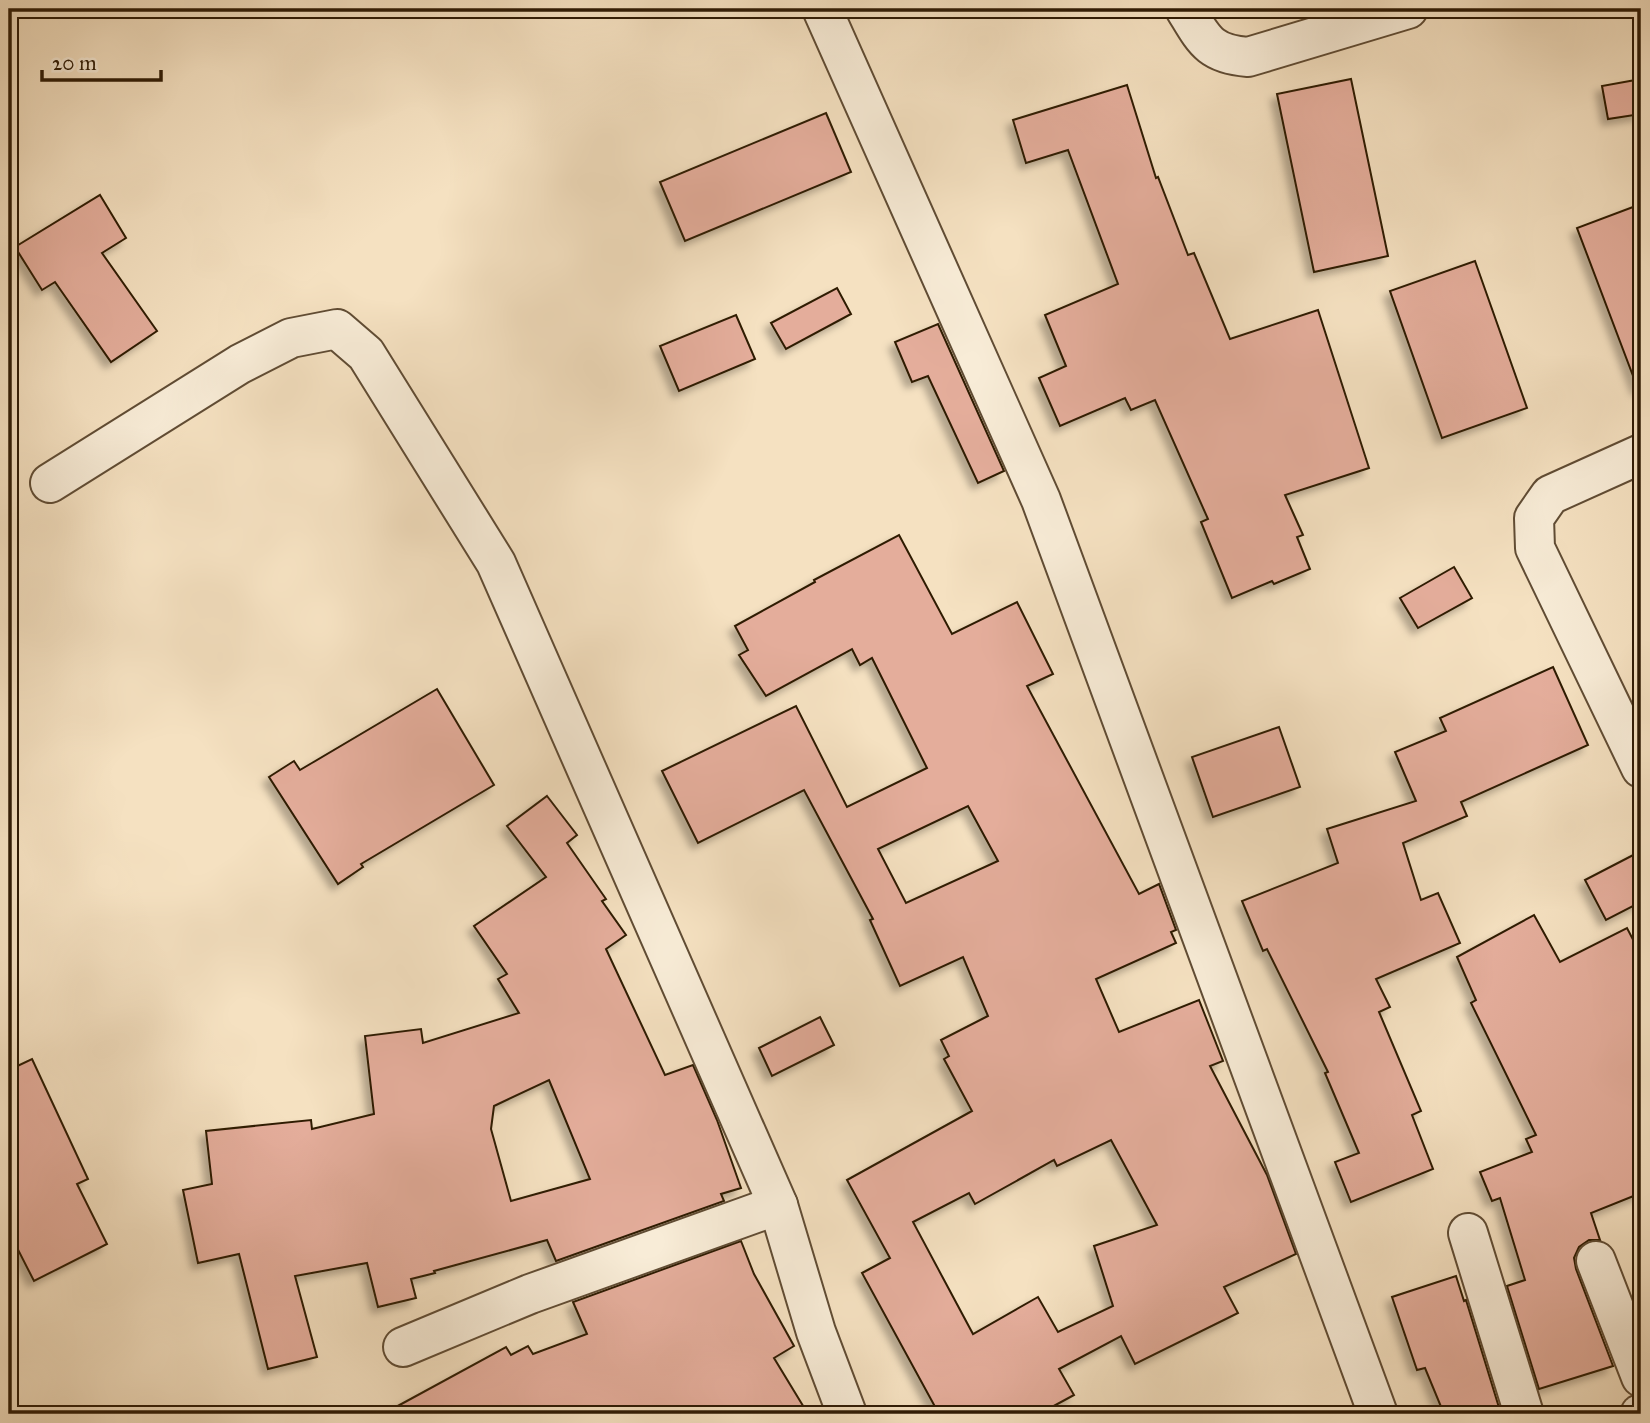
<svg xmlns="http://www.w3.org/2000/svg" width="1650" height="1423" font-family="'IM FELL Great Primer',serif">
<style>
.building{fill:#e4ad9b;stroke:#2f1b05;stroke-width:2;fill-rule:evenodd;filter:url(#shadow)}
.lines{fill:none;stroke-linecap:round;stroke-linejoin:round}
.minor-casing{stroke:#604c34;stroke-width:42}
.minor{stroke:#f8ecd7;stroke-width:38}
</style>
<defs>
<filter id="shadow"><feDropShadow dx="-6" dy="6" stdDeviation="3.5" flood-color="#0004"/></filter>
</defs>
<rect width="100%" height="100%" fill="#f5e1c1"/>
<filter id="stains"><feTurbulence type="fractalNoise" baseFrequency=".00286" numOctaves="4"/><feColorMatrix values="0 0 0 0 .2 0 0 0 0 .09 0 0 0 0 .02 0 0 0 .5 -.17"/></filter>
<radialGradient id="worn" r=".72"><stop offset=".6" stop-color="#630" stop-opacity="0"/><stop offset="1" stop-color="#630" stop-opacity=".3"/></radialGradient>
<g class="building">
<path d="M 1351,79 L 1388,256 L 1314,272 L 1277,94 Z"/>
<path d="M 1641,79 L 1641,114 L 1608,119 L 1602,86 Z"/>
<path d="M 1127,85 L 1156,178 L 1158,177 L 1188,255 L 1194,253 L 1230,339 L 1318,310 L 1369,468 L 1285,495 L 1303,535 L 1297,537 L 1310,569 L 1274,584 L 1272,581 L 1232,598 L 1201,522 L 1208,519 L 1155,400 L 1131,410 L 1125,398 L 1060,426 L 1039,378 L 1066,366 L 1045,315 L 1118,284 L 1068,150 L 1026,163 L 1013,120 Z"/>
<path d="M 826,113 L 851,172 L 685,241 L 660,182 Z"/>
<path d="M 100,195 L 126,238 L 102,253 L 157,331 L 111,362 L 55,282 L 42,290 L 15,247 Z"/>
<path d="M 1641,204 L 1641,388 L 1638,389 L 1577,228 Z"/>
<path d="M 1475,261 L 1527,408 L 1442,438 L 1390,291 Z"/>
<path d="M 837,288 L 851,314 L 786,349 L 771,323 Z"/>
<path d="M 736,315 L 755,359 L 679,391 L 660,346 Z"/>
<path d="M 938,324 L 1004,471 L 978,483 L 928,376 L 912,382 L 895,342 Z"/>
<path d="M 899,535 L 952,634 L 1017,602 L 1053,674 L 1027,686 L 1139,894 L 1159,884 L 1176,930 L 1171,932 L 1176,943 L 1096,979 L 1119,1032 L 1199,1000 L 1223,1061 L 1210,1066 L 1267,1175 L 1296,1254 L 1224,1287 L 1238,1313 L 1135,1364 L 1121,1336 L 1059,1369 L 1074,1395 L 1039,1414 L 939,1414 L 862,1273 L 890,1258 L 847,1180 L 972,1111 L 944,1059 L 949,1056 L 941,1040 L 988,1016 L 963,957 L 900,986 L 870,920 L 873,919 L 804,790 L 698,843 L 662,771 L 796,706 L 847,807 L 927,768 L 872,658 L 860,665 L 852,649 L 766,696 L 739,655 L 748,650 L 735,626 L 815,582 L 814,580 ZM 968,806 L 998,861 L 906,903 L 878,849 ZM 1111,1140 L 1157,1225 L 1094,1246 L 1113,1306 L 1058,1332 L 1038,1297 L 973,1334 L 913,1222 L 969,1193 L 975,1204 L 1054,1160 L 1057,1166 Z"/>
<path d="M 1454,567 L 1472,598 L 1418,628 L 1400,598 Z"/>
<path d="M 1553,667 L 1588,745 L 1461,802 L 1467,816 L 1403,843 L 1421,900 L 1438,893 L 1460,943 L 1376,979 L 1390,1007 L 1379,1012 L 1421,1111 L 1412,1115 L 1433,1169 L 1351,1202 L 1335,1162 L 1359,1153 L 1325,1073 L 1328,1072 L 1267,949 L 1263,951 L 1242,901 L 1338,863 L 1327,829 L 1416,801 L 1395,752 L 1446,731 L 1440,718 Z"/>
<path d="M 437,689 L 494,785 L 361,864 L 363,867 L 338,884 L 269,777 L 294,761 L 300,770 Z"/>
<path d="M 1279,727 L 1300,787 L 1213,817 L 1192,757 Z"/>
<path d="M 547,796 L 577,835 L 567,843 L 606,899 L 602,901 L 626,935 L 606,949 L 665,1075 L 693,1065 L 717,1120 L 741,1188 L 721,1194 L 724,1201 L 556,1261 L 547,1240 L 434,1271 L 435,1273 L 411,1279 L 416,1298 L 378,1307 L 367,1263 L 295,1276 L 317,1357 L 268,1369 L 239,1254 L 198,1263 L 183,1190 L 212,1184 L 206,1131 L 311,1120 L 312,1129 L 374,1114 L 365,1036 L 421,1029 L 423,1043 L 519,1013 L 498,979 L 507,974 L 474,926 L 546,877 L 507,826 ZM 549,1080 L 590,1179 L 511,1201 L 491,1129 L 494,1106 Z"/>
<path d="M 1641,851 L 1641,902 L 1606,920 L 1585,880 Z"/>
<path d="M 1534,915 L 1560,962 L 1627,928 L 1641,955 L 1641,1193 L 1591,1213 L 1600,1240 L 1589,1240 L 1579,1247 L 1574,1258 L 1576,1269 L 1613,1366 L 1539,1389 L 1507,1286 L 1525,1280 L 1500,1198 L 1492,1201 L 1480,1172 L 1532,1152 L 1526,1139 L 1536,1135 L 1471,1003 L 1476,1000 L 1457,957 Z"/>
<path d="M 820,1017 L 834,1045 L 772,1076 L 759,1048 Z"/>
<path d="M 32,1059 L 88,1179 L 77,1184 L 107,1244 L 34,1281 L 9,1232 L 9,1070 Z"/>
<path d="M 741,1241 L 754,1274 L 794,1346 L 774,1358 L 808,1414 L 383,1414 L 506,1347 L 511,1355 L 528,1346 L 533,1354 L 587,1334 L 573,1302 Z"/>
<path d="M 1456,1276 L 1464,1301 L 1466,1300 L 1501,1414 L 1444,1414 L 1425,1368 L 1417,1370 L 1392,1297 Z"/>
</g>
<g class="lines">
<defs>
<g id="minor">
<path d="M 822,9 L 1041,500 L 1378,1414"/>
<path d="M 1185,9 C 1204,40 1209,54 1248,57 L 1408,9"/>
<path d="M 1641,454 L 1550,495 L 1534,518 L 1535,548 L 1641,768"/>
<path d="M 50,483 L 240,364 L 291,338 L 337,329 L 366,354 L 496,563 L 778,1205 L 816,1332 L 847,1414"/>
<path d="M 1468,1233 L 1524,1414"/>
<path d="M 1596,1261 L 1641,1377"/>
<path d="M 403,1347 L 530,1294 L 778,1205"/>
<path d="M 1640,1414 L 1641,1414"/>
</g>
</defs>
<use href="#minor" class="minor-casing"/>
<use href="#minor" class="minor"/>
</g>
<rect width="1650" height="1423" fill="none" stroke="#f5e1c1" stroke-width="35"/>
<rect x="10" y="10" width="1629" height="1402" fill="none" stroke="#2f1b05" stroke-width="3.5"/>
<rect x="18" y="18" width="1615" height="1388" fill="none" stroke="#2f1b05" stroke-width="2"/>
<path d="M42 70v10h119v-10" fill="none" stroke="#2f1b05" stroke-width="3.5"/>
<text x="52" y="70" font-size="21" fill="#2f1b05" stroke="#f8ecd7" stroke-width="5" paint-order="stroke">20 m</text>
<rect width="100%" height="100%" filter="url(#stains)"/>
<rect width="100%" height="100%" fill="url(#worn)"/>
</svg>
